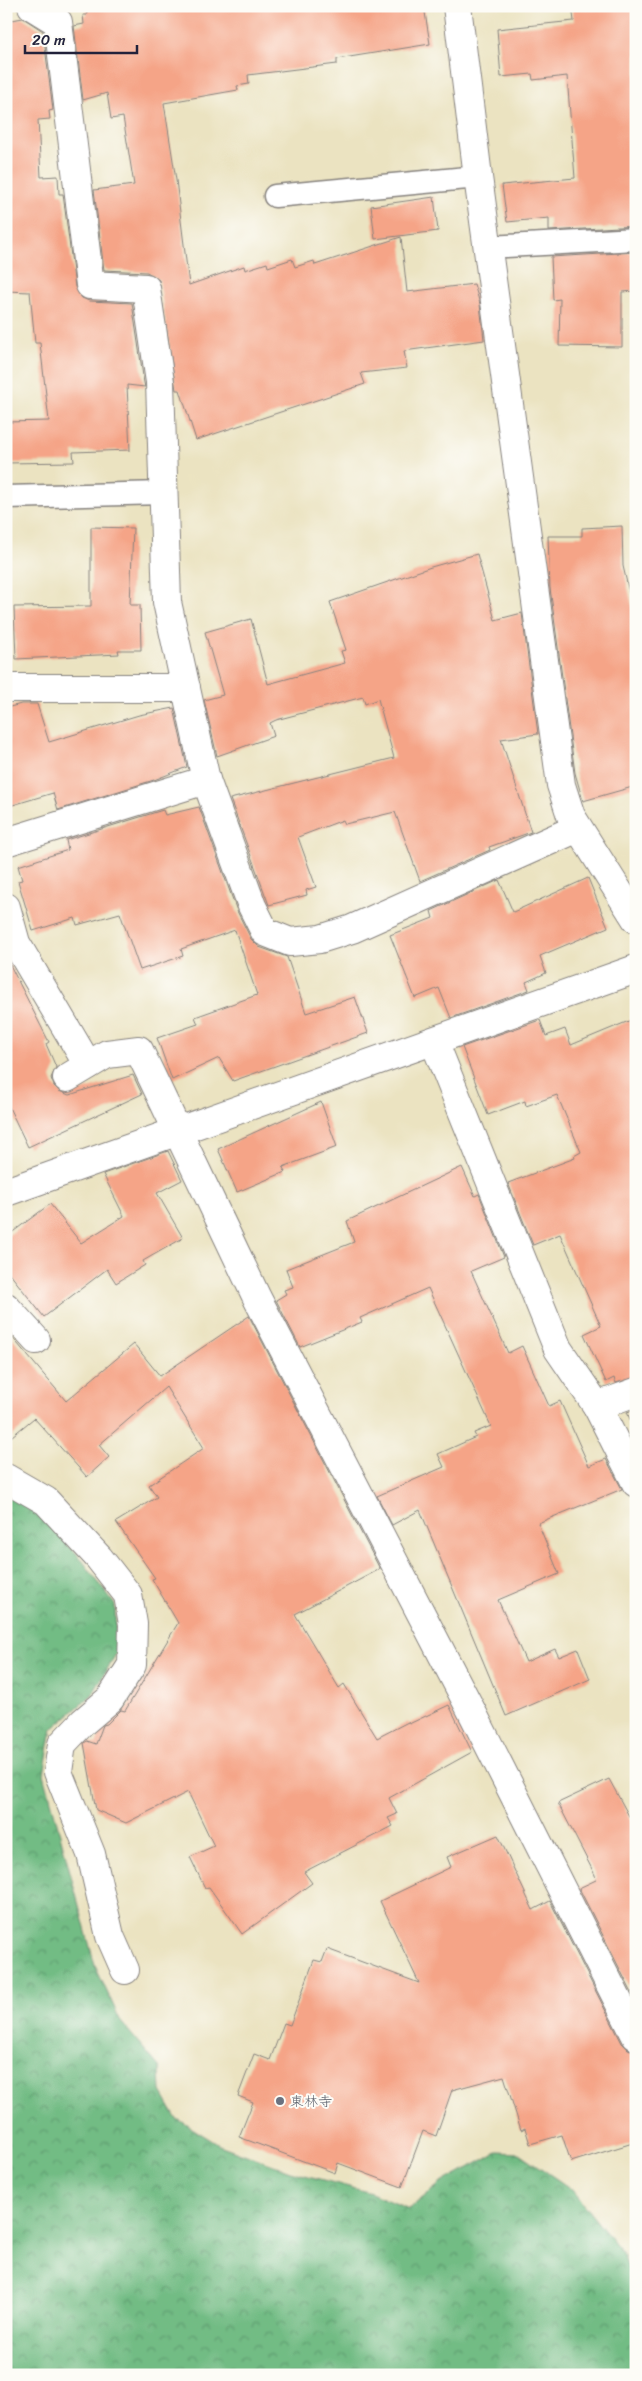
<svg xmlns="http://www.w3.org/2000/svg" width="642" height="2381" font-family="Sriracha,'Klee One',sans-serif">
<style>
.forest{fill:url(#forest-crowns);stroke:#4a6f60}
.building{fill:#f5a487}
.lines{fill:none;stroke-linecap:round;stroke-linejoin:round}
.lane-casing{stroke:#86827e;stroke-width:25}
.street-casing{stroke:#86827e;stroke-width:30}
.lane{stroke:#fff;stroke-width:22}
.street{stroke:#fff;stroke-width:28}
.worship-dot{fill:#6b7280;stroke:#fdfcf7;stroke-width:2}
.labels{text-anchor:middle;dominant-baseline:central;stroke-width:4;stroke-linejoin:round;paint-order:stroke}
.worship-label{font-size:14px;fill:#5b616d;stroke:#fdfcf7;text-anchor:start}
</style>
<defs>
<pattern id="forest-crowns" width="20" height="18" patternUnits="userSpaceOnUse" patternTransform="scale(1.25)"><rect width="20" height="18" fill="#72bc84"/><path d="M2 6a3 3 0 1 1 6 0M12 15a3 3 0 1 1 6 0" fill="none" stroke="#5d986d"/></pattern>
</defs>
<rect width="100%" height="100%" fill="#fdfcf7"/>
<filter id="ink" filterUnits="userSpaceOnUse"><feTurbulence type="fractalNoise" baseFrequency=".02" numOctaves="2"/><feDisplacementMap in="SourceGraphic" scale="10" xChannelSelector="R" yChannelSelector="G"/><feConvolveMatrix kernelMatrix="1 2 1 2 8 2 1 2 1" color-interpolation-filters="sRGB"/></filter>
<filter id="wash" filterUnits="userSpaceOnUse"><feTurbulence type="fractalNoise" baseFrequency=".0096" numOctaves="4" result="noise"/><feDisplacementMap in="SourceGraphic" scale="20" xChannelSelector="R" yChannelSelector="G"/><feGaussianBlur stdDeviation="1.12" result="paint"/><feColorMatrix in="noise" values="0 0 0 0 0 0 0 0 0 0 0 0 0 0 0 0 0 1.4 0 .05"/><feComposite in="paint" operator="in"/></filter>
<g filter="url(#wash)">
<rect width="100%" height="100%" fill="#ebe3c1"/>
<path class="forest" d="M 6,1496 L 23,1500 L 79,1556 L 115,1605 L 116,1654 L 92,1695 L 52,1729 L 44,1774 L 95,1966 L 121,2022 L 160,2068 L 161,2092 L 176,2118 L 219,2145 L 290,2171 L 371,2193 L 409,2209 L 440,2184 L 497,2152 L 519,2153 L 571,2189 L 623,2254 L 636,2292 L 636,2375 L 6,2375 Z"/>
<g id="blocks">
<g class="building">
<path d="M 86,6 L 424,6 L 430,44 L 337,59 L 337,64 L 248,75 L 249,84 L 237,86 L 238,90 L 164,103 L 176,180 L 189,285 L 244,266 L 245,270 L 267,263 L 268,267 L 292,259 L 295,267 L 314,261 L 315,265 L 401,237 L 407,292 L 474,284 L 480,304 L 484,340 L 404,351 L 407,368 L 361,373 L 365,384 L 196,440 L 180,390 L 176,390 L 159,280 L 147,272 L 104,270 L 94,190 L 134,185 L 123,117 L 111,119 L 107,93 L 83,100 L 74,26 L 84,24 L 83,15 L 87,15 Z"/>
<path d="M 572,6 L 636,6 L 636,226 L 549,231 L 549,218 L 507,222 L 502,185 L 575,178 L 567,76 L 533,80 L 532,74 L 501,77 L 497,29 L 574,21 Z"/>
<path d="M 23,18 L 43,31 L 53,110 L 49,111 L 50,119 L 38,120 L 41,177 L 58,176 L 59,194 L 63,194 L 75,287 L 82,298 L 89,301 L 132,303 L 144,383 L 145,387 L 127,385 L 130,450 L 73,452 L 74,462 L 6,463 L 6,422 L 49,421 L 40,343 L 35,343 L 30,292 L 6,291 L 6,21 Z"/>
<path d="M 434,197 L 438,231 L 375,239 L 371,206 Z"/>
<path d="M 636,252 L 636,291 L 622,292 L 622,347 L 559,346 L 560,299 L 553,300 L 551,257 Z"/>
<path d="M 622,526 L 623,566 L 636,622 L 636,786 L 583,801 L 575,773 L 550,588 L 548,536 L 582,536 L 582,528 Z"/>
<path d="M 91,527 L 133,528 L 130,605 L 140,605 L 141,650 L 118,650 L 119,654 L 16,659 L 14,607 L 91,606 Z"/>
<path d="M 477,554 L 495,620 L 522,613 L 538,734 L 501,739 L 531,832 L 489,847 L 490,850 L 420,881 L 395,812 L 345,824 L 343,820 L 298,837 L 316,887 L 306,890 L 307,895 L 269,905 L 230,799 L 394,758 L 378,699 L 365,704 L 363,697 L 276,720 L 270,723 L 274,736 L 217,756 L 204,700 L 223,695 L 205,632 L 251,619 L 268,684 L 345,663 L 341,651 L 346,650 L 330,602 L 431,567 Z"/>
<path d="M 21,704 L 37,704 L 49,742 L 139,715 L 174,708 L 187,767 L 154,780 L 58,810 L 53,793 L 6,807 L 6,708 Z"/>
<path d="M 199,807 L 237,911 L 251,939 L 259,947 L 287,957 L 306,1013 L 355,997 L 368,1033 L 233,1081 L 219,1058 L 172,1080 L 157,1038 L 198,1024 L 195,1017 L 257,995 L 235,930 L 181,949 L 183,956 L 140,970 L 120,913 L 77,925 L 75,918 L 33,931 L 18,881 L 22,880 L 18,866 L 68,850 L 66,840 L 163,810 L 165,815 Z"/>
<path d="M 588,878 L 608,927 L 540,956 L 546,973 L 526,982 L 529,990 L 451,1018 L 439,988 L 415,998 L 390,935 L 433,918 L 431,911 L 499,880 L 513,912 Z"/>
<path d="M 6,957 L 49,1042 L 46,1044 L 56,1067 L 51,1078 L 54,1086 L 59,1091 L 69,1095 L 133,1075 L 142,1094 L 28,1147 L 6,1101 Z"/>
<path d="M 636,1018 L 636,1377 L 616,1383 L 614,1378 L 606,1382 L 584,1334 L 601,1326 L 560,1234 L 533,1245 L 508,1183 L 575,1158 L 574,1156 L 581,1152 L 557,1095 L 526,1106 L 525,1101 L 488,1115 L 462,1047 L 540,1020 L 546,1036 L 565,1029 L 571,1045 Z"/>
<path d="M 321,1102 L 337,1147 L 283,1167 L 285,1172 L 237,1192 L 218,1149 Z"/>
<path d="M 168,1151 L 182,1180 L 157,1193 L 183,1238 L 143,1261 L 145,1265 L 116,1283 L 107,1269 L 44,1317 L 6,1269 L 6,1237 L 50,1204 L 81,1243 L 124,1216 L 103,1174 Z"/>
<path d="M 462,1167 L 475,1196 L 479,1194 L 504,1257 L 471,1271 L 508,1353 L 522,1346 L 549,1406 L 560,1401 L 589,1466 L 606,1459 L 622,1489 L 538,1523 L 559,1574 L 498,1600 L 526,1662 L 555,1649 L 559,1657 L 578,1649 L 590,1679 L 506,1716 L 420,1510 L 392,1525 L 377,1496 L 444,1467 L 438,1454 L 476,1437 L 474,1433 L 491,1426 L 428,1288 L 360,1318 L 362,1322 L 300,1347 L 276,1300 L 286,1294 L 284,1290 L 293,1287 L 286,1269 L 354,1242 L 347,1221 Z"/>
<path d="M 249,1316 L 380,1569 L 295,1614 L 339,1688 L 344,1684 L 377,1738 L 408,1722 L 409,1724 L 449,1705 L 472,1752 L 389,1798 L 397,1814 L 388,1818 L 393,1826 L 304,1872 L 312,1883 L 242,1934 L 209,1887 L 205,1888 L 190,1857 L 214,1846 L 188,1792 L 126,1823 L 96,1810 L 84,1743 L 87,1741 L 96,1744 L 103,1725 L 107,1724 L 121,1710 L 125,1711 L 178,1623 L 152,1579 L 155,1578 L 116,1522 L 157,1497 L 149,1485 L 204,1448 L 166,1387 L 99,1445 L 109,1457 L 87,1477 L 34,1418 L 6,1441 L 6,1330 L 66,1401 L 134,1344 L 160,1376 Z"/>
<path d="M 636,1409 L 636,1428 L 634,1429 L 627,1412 Z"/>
<path d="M 609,1779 L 636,1829 L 636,2001 L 579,1888 L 596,1880 L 595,1875 L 558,1803 Z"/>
<path d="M 498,1835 L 533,1910 L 550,1901 L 622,2043 L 628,2049 L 636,2052 L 636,2142 L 571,2162 L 562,2135 L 530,2144 L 525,2128 L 521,2130 L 504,2076 L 452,2090 L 436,2136 L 423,2131 L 402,2187 L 338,2163 L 335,2173 L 239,2137 L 253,2102 L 238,2096 L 254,2054 L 270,2060 L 284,2023 L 290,2025 L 314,1960 L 322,1962 L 327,1949 L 419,1983 L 380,1901 L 451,1867 L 447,1857 Z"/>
</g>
</g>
</g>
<g filter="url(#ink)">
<use href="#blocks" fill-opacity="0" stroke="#86827e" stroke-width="1"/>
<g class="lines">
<defs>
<g id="lane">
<path d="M 275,196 L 478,177"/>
<path d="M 488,247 L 636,239"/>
<path d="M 6,497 L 164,493"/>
</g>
<g id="street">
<path d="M 32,6 L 58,22 L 90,285 L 146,288 L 160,382 L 167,602 L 206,780 L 252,906 L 265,932 L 290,942 L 320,939 L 352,929 L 578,828"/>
<path d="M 457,6 L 478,177 L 561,785 L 571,816 L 636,919"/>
<path d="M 6,688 L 186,688"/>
<path d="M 6,842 L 206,780"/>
<path d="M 6,907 L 16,943 L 88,1065"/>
<path d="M 434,1041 L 558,1349 L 597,1406 L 636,1483"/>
<path d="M 67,1078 L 107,1054 L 139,1050 L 257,1298 L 468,1704 L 636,2036"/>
<path d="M 6,1192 L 636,969"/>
<path d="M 6,1307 L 36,1340"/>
<path d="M 597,1406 L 636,1392"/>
<path d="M 6,1478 L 46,1501 L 99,1558 L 128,1595 L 133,1624 L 132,1665 L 110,1699 L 83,1722 L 62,1744 L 58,1772 L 91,1854 L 110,1936 L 125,1970"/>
</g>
</defs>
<use href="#lane" class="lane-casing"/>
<use href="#street" class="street-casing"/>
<use href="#lane" class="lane"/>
<use href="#street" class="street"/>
</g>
</g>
<circle class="worship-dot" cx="280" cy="2101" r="5"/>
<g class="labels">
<g class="worship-label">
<text x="290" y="2101">東林寺</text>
</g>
</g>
<rect width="642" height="2381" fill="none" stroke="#fdfcf7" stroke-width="25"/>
<path d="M25 45v8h112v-8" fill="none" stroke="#22223b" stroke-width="2.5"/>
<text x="32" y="45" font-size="15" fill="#22223b" stroke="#fdfcf7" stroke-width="4" paint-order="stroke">20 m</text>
</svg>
